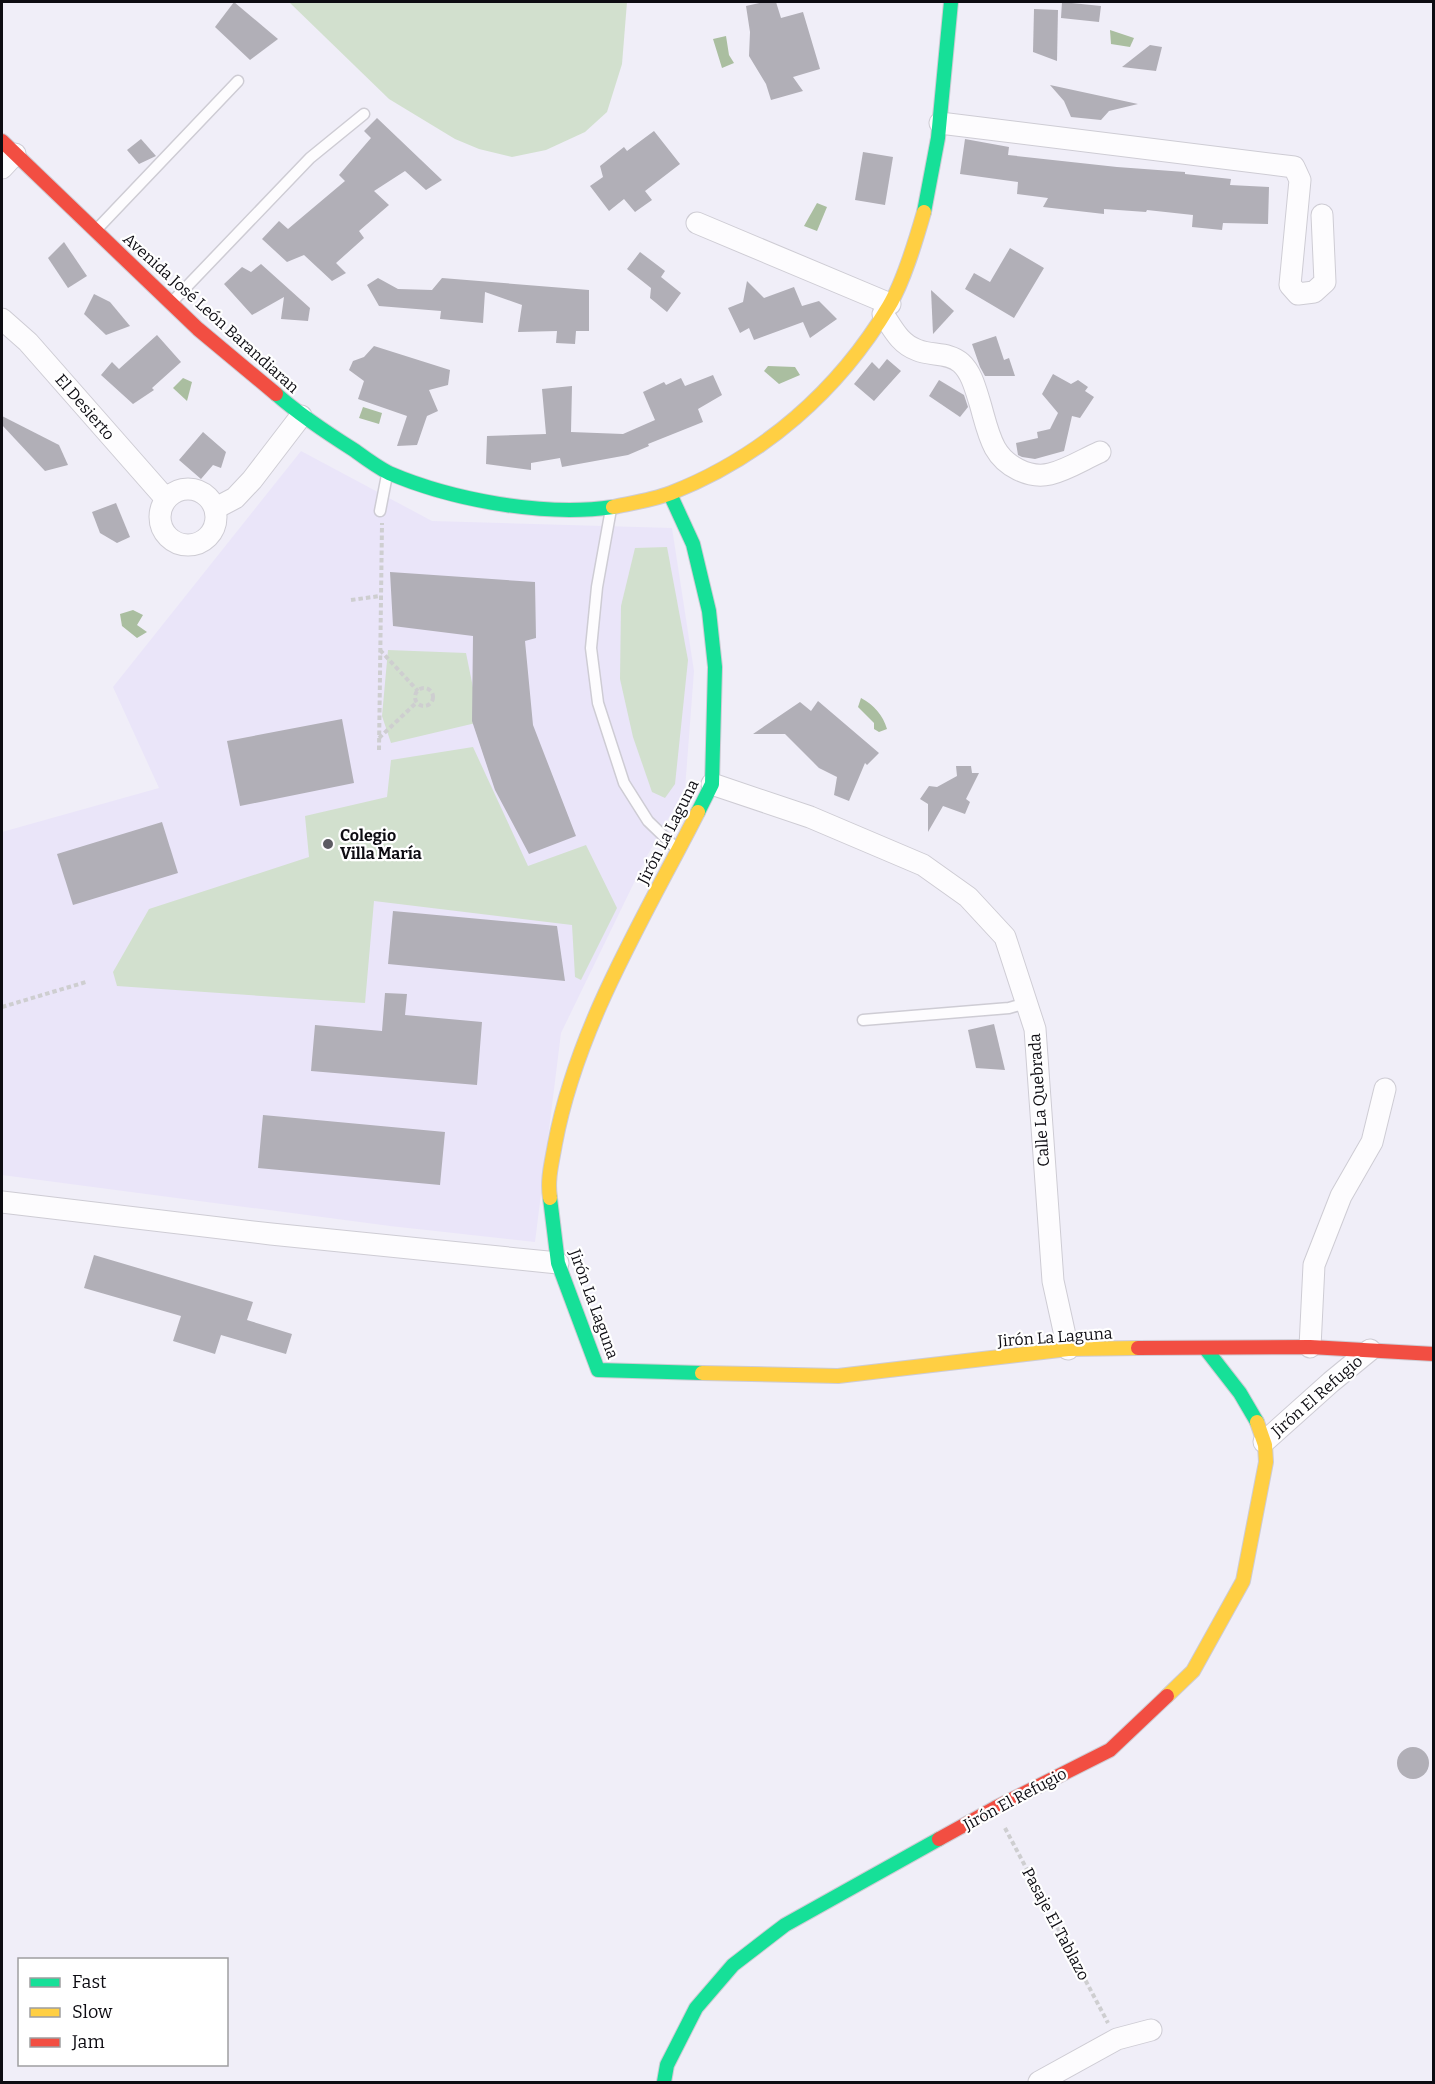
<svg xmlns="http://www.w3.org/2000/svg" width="1435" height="2084" font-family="Bitter,serif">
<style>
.built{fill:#eae5f9}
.green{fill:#d2e0ce}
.water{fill:#aabea0}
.building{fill:#b1afb7}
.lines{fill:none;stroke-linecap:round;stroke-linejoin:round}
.lane-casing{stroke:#ceccd4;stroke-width:13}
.street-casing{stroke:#ceccd4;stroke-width:23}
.fast-casing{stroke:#ceccd4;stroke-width:16}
.slow-casing{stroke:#ceccd4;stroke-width:16}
.jam-casing{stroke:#ceccd4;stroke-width:16}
.path{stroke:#ceced0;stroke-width:4;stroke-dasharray:4.5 3;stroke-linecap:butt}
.lane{stroke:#fdfcfe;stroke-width:10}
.street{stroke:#fdfcfe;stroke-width:21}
.fast{stroke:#16e098;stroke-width:14}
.slow{stroke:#ffcf43;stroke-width:14}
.jam{stroke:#f24e42;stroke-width:14}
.poi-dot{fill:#5c5b62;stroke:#fff;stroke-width:2}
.labels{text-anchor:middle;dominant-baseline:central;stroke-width:4.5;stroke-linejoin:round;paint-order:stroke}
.street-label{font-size:16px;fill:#0d0c12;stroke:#fff}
.poi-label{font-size:16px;font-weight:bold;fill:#0d0c12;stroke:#fff;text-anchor:start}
</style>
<rect width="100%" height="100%" fill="#f0eef8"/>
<path class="built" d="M 301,451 L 432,521 L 672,528 L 694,671 L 685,789 L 647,856 L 561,1033 L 535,1242 L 390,1226 L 2,1175 L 2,832 L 159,788 L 113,687 Z"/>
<g class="green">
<path d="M 289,2 L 627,2 L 622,64 L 607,112 L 585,132 L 546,150 L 512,157 L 479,149 L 455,139 L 389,99 Z"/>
<path d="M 667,547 L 688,660 L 675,784 L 665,798 L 652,792 L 633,737 L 620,679 L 621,606 L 635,548 Z"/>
<path d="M 388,650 L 466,653 L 480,722 L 391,743 L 382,716 Z"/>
<path d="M 473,747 L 528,866 L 586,845 L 617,908 L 581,980 L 575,977 L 572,925 L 374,901 L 365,1003 L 117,986 L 113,972 L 149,909 L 309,857 L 305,816 L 387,797 L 391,760 Z"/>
</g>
<g class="water">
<path d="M 1110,30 L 1134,38 L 1130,47 L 1111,44 Z"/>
<path d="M 726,36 L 729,55 L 734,63 L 722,68 L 713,39 Z"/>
<path d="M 817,203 L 827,207 L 817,231 L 804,226 Z"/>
<path d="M 768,366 L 795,367 L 800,375 L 779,384 L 764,371 Z"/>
<path d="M 183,378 L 192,382 L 187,401 L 173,388 Z"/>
<path d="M 363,407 L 382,413 L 379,424 L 359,418 Z"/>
<path d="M 133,610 L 143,615 L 137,625 L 147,632 L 137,638 L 122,626 L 120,614 Z"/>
<path d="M 861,698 C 874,705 883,715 887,729 L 879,732 L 874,729 L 874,723 L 858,707 Z"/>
</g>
<g class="building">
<path d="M 234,2 L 278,39 L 250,60 L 215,27 Z"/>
<path d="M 764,2 L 776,2 L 781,18 L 803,12 L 820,69 L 793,77 L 803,91 L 771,100 L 766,84 L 749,56 L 750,32 L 746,6 Z"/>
<path d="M 1062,2 L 1101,6 L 1099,22 L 1061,18 Z"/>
<path d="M 1034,9 L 1058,10 L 1057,61 L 1033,52 Z"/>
<path d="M 1150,45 L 1162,47 L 1156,71 L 1122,67 Z"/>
<path d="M 1050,85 L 1138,104 L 1109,111 L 1101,120 L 1071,117 L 1064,101 Z"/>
<path d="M 377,118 L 442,180 L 426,190 L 405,171 L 374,191 L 389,205 L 359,231 L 364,238 L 336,263 L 346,273 L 332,281 L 304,255 L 287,262 L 262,239 L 279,221 L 288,229 L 345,181 L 339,175 L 371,138 L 364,131 Z"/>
<path d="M 654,131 L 680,164 L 645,191 L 652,200 L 635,212 L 624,199 L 609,211 L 590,186 L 603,177 L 600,166 L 624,147 L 627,151 Z"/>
<path d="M 141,139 L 156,156 L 139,164 L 127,150 Z"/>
<path d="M 965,139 L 1009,147 L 1008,155 L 1117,167 L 1185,172 L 1185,174 L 1231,179 L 1230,185 L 1269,187 L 1268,224 L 1223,223 L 1222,230 L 1192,227 L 1193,215 L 1147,210 L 1146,212 L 1104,209 L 1104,214 L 1043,207 L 1048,198 L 1017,194 L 1018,182 L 960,174 Z"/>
<path d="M 863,152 L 893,157 L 885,205 L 855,200 Z"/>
<path d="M 64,242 L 87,276 L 68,288 L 48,258 Z"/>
<path d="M 1010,248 L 1044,268 L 1014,318 L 965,289 L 974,273 L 990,282 Z"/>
<path d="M 640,252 L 665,271 L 661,277 L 681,293 L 667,312 L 650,298 L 651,288 L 627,269 Z"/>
<path d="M 261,264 L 310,308 L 308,321 L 281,319 L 284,297 L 252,315 L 224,284 L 242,267 L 251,272 Z"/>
<path d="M 378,278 L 398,289 L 432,290 L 442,278 L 589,290 L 589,331 L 576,331 L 575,344 L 556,343 L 557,331 L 518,332 L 522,305 L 485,292 L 483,323 L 440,319 L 441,311 L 379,306 L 367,285 Z"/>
<path d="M 747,281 L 764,298 L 794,287 L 802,306 L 819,301 L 837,319 L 810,338 L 803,322 L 754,340 L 749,328 L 740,333 L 728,308 L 743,302 Z"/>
<path d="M 931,290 L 954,311 L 933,334 Z"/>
<path d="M 94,294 L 110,302 L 130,326 L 106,335 L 84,314 Z"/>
<path d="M 157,335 L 181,362 L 152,388 L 154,390 L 133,404 L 101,375 L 112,362 L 119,369 Z"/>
<path d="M 996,336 L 1004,360 L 1009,358 L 1015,376 L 985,376 L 980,367 L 972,344 Z"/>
<path d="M 374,346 L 450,370 L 448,385 L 429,390 L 438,411 L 427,416 L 417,445 L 397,446 L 407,416 L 358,399 L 364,381 L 349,370 L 353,361 L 364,357 Z"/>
<path d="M 887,359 L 901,371 L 874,401 L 854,384 L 872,362 L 879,369 Z"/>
<path d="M 1053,374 L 1071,384 L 1078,380 L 1088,387 L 1085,391 L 1094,397 L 1080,418 L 1072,416 L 1064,451 L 1035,459 L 1022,457 L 1018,455 L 1016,443 L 1038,438 L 1037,432 L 1050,429 L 1058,413 L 1042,394 Z"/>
<path d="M 713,375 L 722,395 L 698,409 L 703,422 L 648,444 L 649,446 L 628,455 L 562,467 L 560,458 L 531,463 L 531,470 L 486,464 L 487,436 L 546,434 L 542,389 L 572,386 L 571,432 L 623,434 L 655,420 L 643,392 L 664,382 L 666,385 L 681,378 L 685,386 Z"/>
<path d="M 939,380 L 964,395 L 968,407 L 960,417 L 929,396 Z"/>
<path d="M 2,416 L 59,445 L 68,465 L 45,471 L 2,425 Z"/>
<path d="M 203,432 L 226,452 L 221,468 L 213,465 L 201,479 L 179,460 Z"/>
<path d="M 116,503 L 130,537 L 117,543 L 100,533 L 92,512 Z"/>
<path d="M 390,572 L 535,582 L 536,638 L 525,641 L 533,725 L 576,836 L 529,854 L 495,790 L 472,721 L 473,636 L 393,626 Z"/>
<path d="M 818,701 L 879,753 L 867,765 L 865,763 L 849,801 L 834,795 L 837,777 L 819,768 L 785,734 L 753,734 L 800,702 L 811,711 Z"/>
<path d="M 342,719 L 354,783 L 240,806 L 227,741 Z"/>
<path d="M 956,766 L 971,766 L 972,773 L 979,773 L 966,799 L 970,802 L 965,814 L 943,806 L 928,832 L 928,804 L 920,799 L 929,786 L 937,787 L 957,776 Z"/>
<path d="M 162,822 L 178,873 L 73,905 L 57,854 Z"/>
<path d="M 393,911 L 557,926 L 565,981 L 388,964 Z"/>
<path d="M 385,993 L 407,994 L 405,1015 L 482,1022 L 477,1085 L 311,1071 L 315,1025 L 382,1031 Z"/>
<path d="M 994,1024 L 1005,1070 L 976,1068 L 968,1030 Z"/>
<path d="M 263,1115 L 445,1132 L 440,1185 L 258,1168 Z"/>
<path d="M 94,1255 L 253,1302 L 247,1320 L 292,1334 L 286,1354 L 221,1335 L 215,1354 L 173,1341 L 181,1316 L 84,1288 Z"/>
<circle cx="1413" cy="1763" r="16"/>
</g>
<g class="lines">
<defs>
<g id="lane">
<path d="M 98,228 L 238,81"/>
<path d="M 172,302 L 310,158 L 364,114"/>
<path d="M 611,509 L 597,587 L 591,648 L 598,703 L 624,783 L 648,821 L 677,849"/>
<path d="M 380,511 L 387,475"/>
<path d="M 863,1020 L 1009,1008 L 1026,1003"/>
</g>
<g id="street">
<path d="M 940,123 L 1294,167 L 1300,180 L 1290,285 L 1298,294 L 1314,292 L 1325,282 L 1322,215"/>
<path d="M 2,168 L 15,154"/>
<path d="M 697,223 L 890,304"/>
<path d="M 883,314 C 893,329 900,344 917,350 C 931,356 949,352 961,363 C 971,372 975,387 979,400 C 984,416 987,433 995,448 C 1005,466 1029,479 1050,474 C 1067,470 1084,459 1100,452"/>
<path d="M 2,319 L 28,342 L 166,499"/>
<circle cx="188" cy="517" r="28"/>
<path d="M 216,508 L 235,498 L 252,480 L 301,416"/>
<path d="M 712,784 L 810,817 L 923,865 L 968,897 L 1005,937 L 1035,1029 L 1053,1281 L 1068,1349"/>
<path d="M 2,1202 L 271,1234 L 558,1263"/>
<path d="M 1310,1347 L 1314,1265 L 1341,1196 L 1372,1142 L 1385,1089"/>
<path d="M 1264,1442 L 1331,1382 L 1370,1350"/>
<path d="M 1039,2082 L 1117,2039 L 1151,2030"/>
</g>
<g id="fast">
<path d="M 924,212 L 938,138 L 951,2"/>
<path d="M 276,394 C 300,415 327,433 354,450 C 365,458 377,467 389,473 C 452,500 544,517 613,507"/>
<path d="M 670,494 L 693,544 L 709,611 L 715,667 L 712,784 L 698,812"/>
<path d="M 550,1198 L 558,1263 L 598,1370 L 702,1373"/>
<path d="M 1205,1348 L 1240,1393 L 1257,1422"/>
<path d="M 664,2082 L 667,2065 L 696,2008 L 733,1965 L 785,1925 L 939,1839"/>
</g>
<g id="slow">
<path d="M 613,507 C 632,503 653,500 671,493 C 763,457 839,390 889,306 C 904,281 916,240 924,212"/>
<path d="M 550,1198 C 547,1179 552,1162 555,1144 C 577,1026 644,918 698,812"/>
<path d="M 702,1373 L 838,1376 L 1068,1349 L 1138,1348"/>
<path d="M 1167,1696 L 1193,1671 L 1243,1581 L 1266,1462 L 1265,1445 L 1257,1422"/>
</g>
<g id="jam">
<path d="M 2,141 L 198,329 L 276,394"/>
<path d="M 1138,1348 L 1310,1347 L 1434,1354"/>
<path d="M 939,1839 L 995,1808 L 1110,1750 L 1167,1696"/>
</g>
</defs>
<use href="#lane" class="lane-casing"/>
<use href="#street" class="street-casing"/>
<use href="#fast" class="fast-casing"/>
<use href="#slow" class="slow-casing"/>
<use href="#jam" class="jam-casing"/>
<g class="path">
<path d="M 351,600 L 380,596"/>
<path d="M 380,650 L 418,691"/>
<circle cx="424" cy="697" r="9"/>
<path d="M 379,738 L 417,702"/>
<path d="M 379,750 L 382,523"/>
<path d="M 2,1007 L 86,982"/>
<path d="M 1005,1828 L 1108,2023"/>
</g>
<use href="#lane" class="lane"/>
<use href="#street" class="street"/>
<use href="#fast" class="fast"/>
<use href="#slow" class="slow"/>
<use href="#jam" class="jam"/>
</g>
<circle class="poi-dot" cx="328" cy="844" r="6"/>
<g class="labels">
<g class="street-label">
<text transform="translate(211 313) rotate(42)">Avenida José León Barandiaran</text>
<text transform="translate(85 407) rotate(49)">El Desierto</text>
<text transform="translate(668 832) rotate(-63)">Jirón La Laguna</text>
<text transform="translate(1039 1100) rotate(-94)">Calle La Quebrada</text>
<text transform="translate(594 1304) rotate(70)">Jirón La Laguna</text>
<text transform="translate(1055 1337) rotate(-4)">Jirón La Laguna</text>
<text transform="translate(1317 1396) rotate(-41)">Jirón El Refugio</text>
<text transform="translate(1015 1799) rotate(-28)">Jirón El Refugio</text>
<text transform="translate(1056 1924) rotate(62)">Pasaje El Tablazo</text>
</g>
<g class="poi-label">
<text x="340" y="835">Colegio<tspan x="340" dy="18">Villa María</tspan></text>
</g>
</g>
<rect width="1435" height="2084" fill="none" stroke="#0d0c12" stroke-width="6"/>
<rect x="18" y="1958" width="210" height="108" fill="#ffffff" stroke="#9e9ea0" stroke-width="1.5"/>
<rect x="30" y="1978" width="30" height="9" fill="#16e098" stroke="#9e9ea0" stroke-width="1.5"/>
<text x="72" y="1988" font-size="18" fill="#0d0c12">Fast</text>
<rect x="30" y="2008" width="30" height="9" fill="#ffcf43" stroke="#9e9ea0" stroke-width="1.5"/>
<text x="72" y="2018" font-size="18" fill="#0d0c12">Slow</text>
<rect x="30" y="2038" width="30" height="9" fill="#f24e42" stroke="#9e9ea0" stroke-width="1.5"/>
<text x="72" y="2048" font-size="18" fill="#0d0c12">Jam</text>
</svg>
